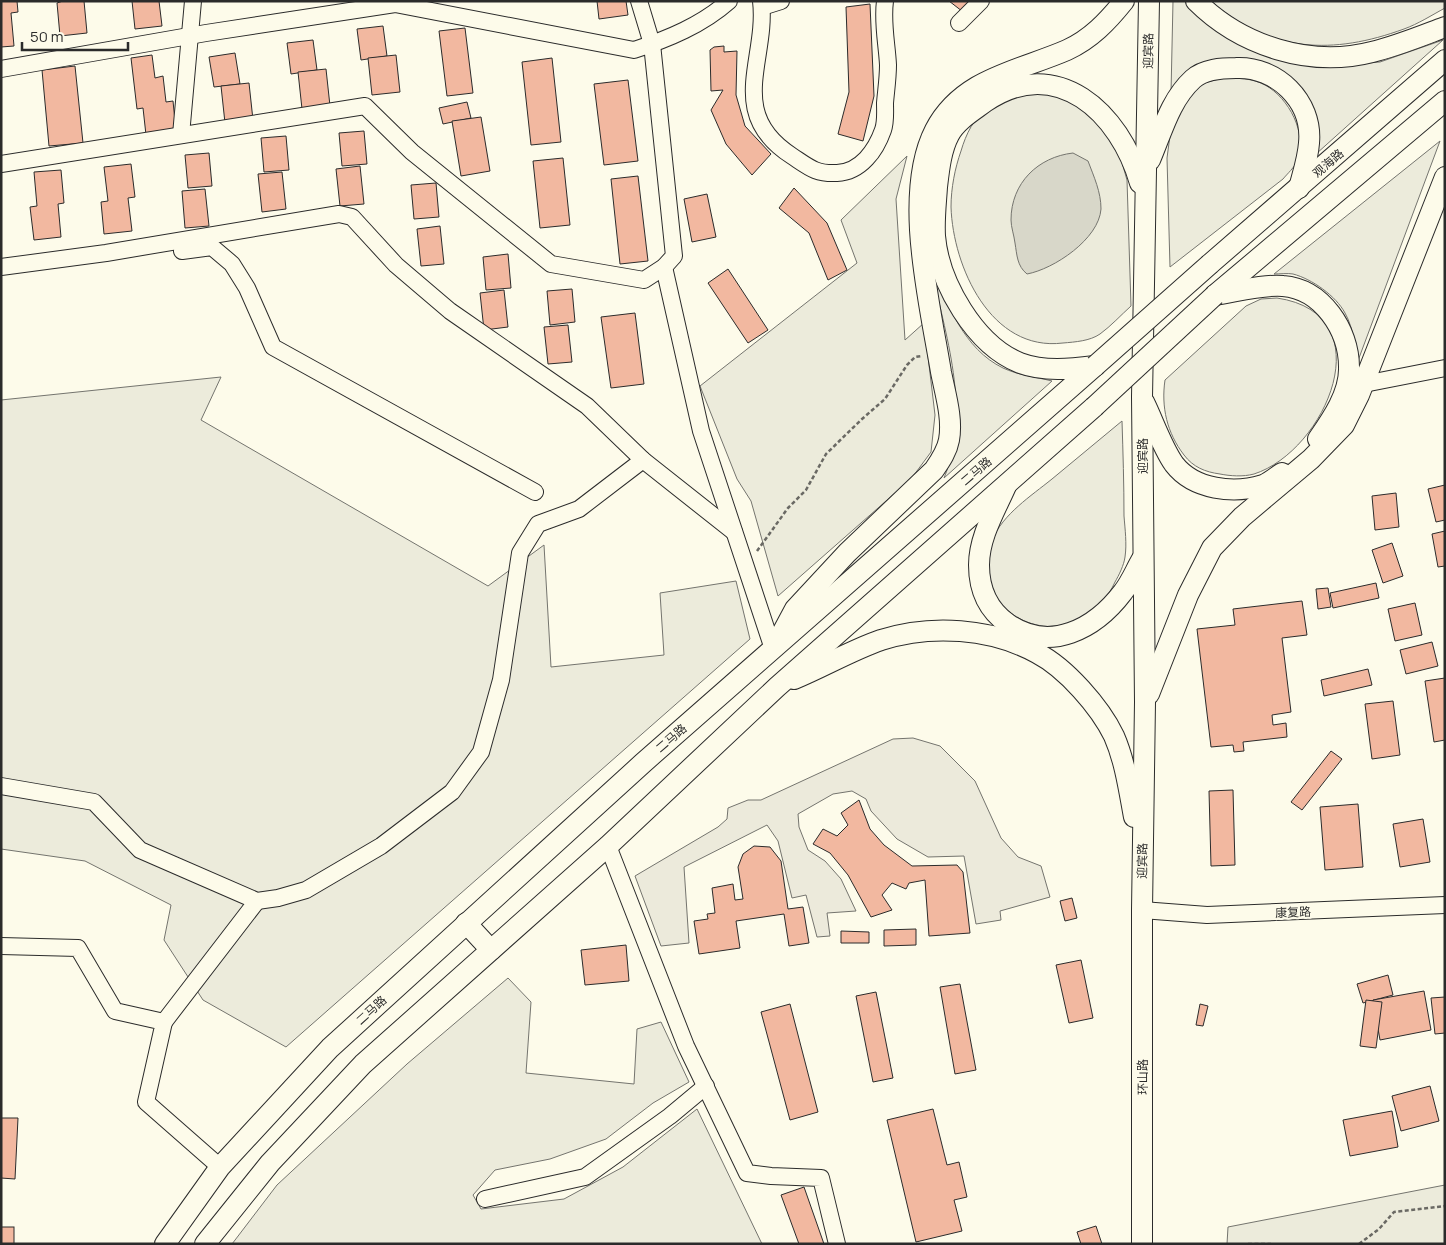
<svg xmlns="http://www.w3.org/2000/svg" width="1446" height="1245" font-family="Manrope,'Noto Sans SC',sans-serif">
<style>
.green{fill:#ecebdb;stroke:#74746e}
.parking{fill:#eceadb;stroke:#74746e}
.water{fill:#d8d7c9;stroke:#74746e}
.building{fill:#f2b8a0;stroke:#2b2b2b}
.lines{fill:none;stroke-linecap:round;stroke-linejoin:round}
.minor-casing{stroke:#2b2b2b;stroke-width:18}
.major-casing{stroke:#2b2b2b;stroke-width:22}
.path{stroke:#6a6964;stroke-width:2.5;stroke-dasharray:4 2.5;stroke-linecap:butt}
.minor{stroke:#fdfbea;stroke-width:16}
.major{stroke:#fdfbea;stroke-width:20}
.major-bridge-casing{stroke:#2b2b2b;stroke-width:22;stroke-linecap:butt}
.major-bridge{stroke:#fdfbea;stroke-width:20}
.labels{text-anchor:middle;dominant-baseline:central;stroke-width:4;stroke-linejoin:round;paint-order:stroke}
.street-label{font-size:12px;fill:#2b2b2b;stroke:#fdfbea}
</style>
<rect width="100%" height="100%" fill="#fdfbea"/>
<g class="green">
<path d="M 1173,1 L 1192,1 L 1196,7 L 1340,65 L 1380,62 L 1443,40 L 1316,154 L 1317,134 L 1256,61 L 1238,58 L 1220,60 L 1171,93 Z"/>
<path d="M 1211,1 L 1445,1 L 1445,8 C 1432,15 1418,24 1404,29 C 1333,55 1270,53 1211,1 Z"/>
<path d="M 1223,78 C 1237,78 1252,78 1265,85 C 1289,98 1308,134 1297,161 C 1295,167 1287,174 1283,179 L 1170,267 L 1167,158 L 1171,128 L 1193,89 L 1207,82 Z"/>
<path d="M 1040,93 L 1063,97 L 1082,108 L 1101,124 L 1119,152 L 1127,180 L 1131,306 C 1121,315 1111,326 1100,334 C 1090,341 1075,342 1063,343 C 991,352 953,267 951,207 C 951,188 955,168 961,151 C 966,134 974,117 989,107 C 1005,98 1022,95 1040,93 Z"/>
<path d="M 1440,141 L 1356,366 C 1355,348 1354,329 1345,313 C 1336,296 1312,279 1293,274 C 1288,273 1280,274 1274,274 Z"/>
<path d="M 907,156 L 896,199 L 905,340 L 924,323 L 935,415 L 931,452 L 911,479 L 778,596 L 751,501 L 737,479 L 700,386 L 857,263 L 841,220 Z"/>
<path d="M 931,267 C 948,305 964,349 1003,368 C 1018,375 1036,377 1052,381 L 944,478 C 972,411 945,334 931,267 Z"/>
<path d="M 1277,298 C 1385,314 1326,451 1254,474 C 1243,477 1230,476 1220,474 C 1205,472 1193,467 1184,455 C 1167,433 1161,407 1165,380 L 1246,306 L 1261,299 Z"/>
<path d="M 221,377 L 201,420 L 488,586 L 544,545 L 551,667 L 664,655 L 660,593 L 736,581 L 750,639 L 286,1047 L 203,1000 L 164,940 L 171,905 L 85,861 L 1,849 L 1,400 Z"/>
<path d="M 1122,421 C 1123,453 1124,484 1124,516 C 1125,529 1127,544 1125,557 C 1124,565 1119,575 1115,582 C 1075,668 960,616 992,540 C 1003,514 1031,496 1052,479 C 1075,460 1099,440 1122,421 Z"/>
<path d="M 508,978 L 531,1002 L 526,1073 L 634,1084 L 637,1029 L 661,1022 L 689,1082 L 653,1103 L 606,1139 L 550,1159 L 495,1170 L 473,1195 L 481,1209 L 564,1199 L 623,1167 L 697,1109 L 762,1244 L 232,1244 L 277,1185 L 407,1064 Z"/>
<path d="M 1445,1185 L 1445,1244 L 1227,1244 L 1228,1227 Z"/>
</g>
<path class="parking" d="M 913,738 L 940,746 L 975,781 L 1001,838 L 1018,857 L 1041,866 L 1050,897 L 1000,911 L 1001,920 L 976,924 L 964,856 L 928,857 L 897,839 L 871,811 L 866,799 L 852,791 L 833,794 L 798,814 L 799,827 L 808,850 L 825,861 L 841,879 L 856,911 L 827,913 L 830,936 L 817,937 L 806,895 L 792,898 L 778,841 L 767,825 L 684,867 L 689,943 L 661,946 L 635,876 L 718,827 L 727,819 L 728,808 L 748,800 L 761,800 L 893,739 Z"/>
<path class="water" d="M 1073,153 L 1088,161 C 1094,177 1101,192 1101,209 C 1099,239 1054,269 1027,274 C 1017,266 1017,255 1015,243 C 1014,235 1011,227 1011,220 C 1011,183 1038,157 1073,153 Z"/>
<g class="building">
<path d="M 1,1 L 17,1 L 18,12 L 11,13 L 14,46 L 1,47 Z"/>
<path d="M 63,1 L 84,1 L 87,33 L 60,36 L 57,3 Z"/>
<path d="M 132,1 L 159,1 L 162,26 L 135,29 Z"/>
<path d="M 597,1 L 626,1 L 628,15 L 599,19 Z"/>
<path d="M 949,1 L 976,1 L 967,15 Z"/>
<path d="M 870,4 L 874,96 L 863,141 L 838,134 L 849,92 L 846,7 Z"/>
<path d="M 383,26 L 387,56 L 361,60 L 357,29 Z"/>
<path d="M 465,28 L 473,93 L 447,96 L 439,31 Z"/>
<path d="M 313,40 L 317,70 L 291,74 L 287,43 Z"/>
<path d="M 724,46 L 724,52 L 737,51 L 736,95 L 745,126 L 771,154 L 752,175 L 726,144 L 711,110 L 723,90 L 711,91 L 710,50 L 714,47 Z"/>
<path d="M 235,53 L 240,84 L 214,87 L 209,57 Z"/>
<path d="M 152,55 L 155,78 L 163,76 L 166,102 L 173,101 L 176,131 L 146,135 L 143,108 L 137,109 L 131,58 Z"/>
<path d="M 396,55 L 400,92 L 372,95 L 368,58 Z"/>
<path d="M 552,58 L 561,142 L 531,145 L 522,62 Z"/>
<path d="M 75,66 L 83,143 L 49,146 L 42,70 Z"/>
<path d="M 326,69 L 330,106 L 302,109 L 298,72 Z"/>
<path d="M 628,80 L 638,161 L 604,165 L 594,84 Z"/>
<path d="M 249,83 L 253,120 L 225,123 L 221,86 Z"/>
<path d="M 467,102 L 471,118 L 443,124 L 439,108 Z"/>
<path d="M 481,117 L 490,171 L 461,176 L 452,121 Z"/>
<path d="M 364,131 L 367,164 L 342,166 L 339,133 Z"/>
<path d="M 286,136 L 289,170 L 264,172 L 261,138 Z"/>
<path d="M 209,153 L 212,186 L 188,188 L 185,155 Z"/>
<path d="M 563,158 L 570,225 L 540,228 L 533,161 Z"/>
<path d="M 131,164 L 135,197 L 128,198 L 132,231 L 104,234 L 101,202 L 108,201 L 104,167 Z"/>
<path d="M 360,166 L 364,204 L 340,206 L 336,169 Z"/>
<path d="M 61,170 L 64,203 L 58,204 L 61,237 L 34,240 L 30,207 L 37,206 L 34,172 Z"/>
<path d="M 282,172 L 286,209 L 262,212 L 258,174 Z"/>
<path d="M 638,176 L 648,261 L 620,264 L 611,179 Z"/>
<path d="M 436,183 L 439,217 L 414,219 L 411,185 Z"/>
<path d="M 794,188 L 827,223 L 847,270 L 828,280 L 809,233 L 779,208 Z"/>
<path d="M 205,189 L 209,226 L 185,228 L 182,191 Z"/>
<path d="M 707,194 L 716,237 L 692,242 L 684,199 Z"/>
<path d="M 440,226 L 444,264 L 421,266 L 417,229 Z"/>
<path d="M 508,254 L 511,288 L 486,290 L 483,257 Z"/>
<path d="M 728,269 L 768,330 L 748,343 L 708,283 Z"/>
<path d="M 572,289 L 575,322 L 550,325 L 547,291 Z"/>
<path d="M 504,290 L 508,327 L 484,330 L 480,293 Z"/>
<path d="M 635,313 L 644,384 L 611,388 L 601,317 Z"/>
<path d="M 568,325 L 572,362 L 548,364 L 544,327 Z"/>
<path d="M 1445,485 L 1445,520 L 1436,522 L 1428,489 Z"/>
<path d="M 1396,493 L 1399,527 L 1375,530 L 1372,496 Z"/>
<path d="M 1445,531 L 1445,566 L 1438,567 L 1432,534 Z"/>
<path d="M 1392,543 L 1403,576 L 1383,583 L 1372,550 Z"/>
<path d="M 1376,583 L 1379,598 L 1333,608 L 1330,593 Z"/>
<path d="M 1328,588 L 1331,607 L 1318,609 L 1316,589 Z"/>
<path d="M 1302,601 L 1307,635 L 1282,638 L 1291,712 L 1272,715 L 1273,725 L 1286,723 L 1287,737 L 1243,742 L 1244,751 L 1234,752 L 1233,745 L 1211,747 L 1197,629 L 1235,625 L 1233,609 Z"/>
<path d="M 1415,603 L 1422,635 L 1395,641 L 1388,609 Z"/>
<path d="M 1432,642 L 1438,666 L 1406,674 L 1400,650 Z"/>
<path d="M 1368,669 L 1372,685 L 1324,696 L 1321,680 Z"/>
<path d="M 1445,678 L 1445,740 L 1434,742 L 1425,681 Z"/>
<path d="M 1393,701 L 1400,755 L 1372,759 L 1365,704 Z"/>
<path d="M 1331,751 L 1342,759 L 1302,810 L 1291,802 Z"/>
<path d="M 1233,790 L 1235,865 L 1211,866 L 1209,791 Z"/>
<path d="M 859,800 L 870,829 L 884,845 L 912,866 L 957,865 L 963,872 L 970,933 L 929,936 L 925,880 L 909,883 L 906,889 L 892,883 L 882,895 L 892,910 L 871,917 L 848,875 L 830,853 L 813,844 L 823,829 L 837,836 L 848,825 L 841,813 Z"/>
<path d="M 1358,804 L 1363,867 L 1325,870 L 1320,807 Z"/>
<path d="M 1423,819 L 1430,862 L 1400,867 L 1393,824 Z"/>
<path d="M 754,846 L 770,847 L 781,861 L 788,909 L 803,907 L 809,943 L 789,946 L 784,914 L 736,921 L 740,948 L 699,954 L 694,921 L 708,919 L 707,914 L 715,913 L 712,888 L 733,884 L 735,900 L 743,899 L 738,867 L 743,854 Z"/>
<path d="M 1072,898 L 1077,918 L 1065,921 L 1060,901 Z"/>
<path d="M 916,929 L 916,945 L 884,946 L 884,930 Z"/>
<path d="M 841,931 L 869,932 L 869,943 L 841,943 Z"/>
<path d="M 626,945 L 629,981 L 585,985 L 581,950 Z"/>
<path d="M 1081,960 L 1093,1018 L 1069,1023 L 1056,965 Z"/>
<path d="M 1388,975 L 1393,995 L 1363,1003 L 1357,984 Z"/>
<path d="M 960,984 L 976,1070 L 955,1074 L 940,987 Z"/>
<path d="M 1424,991 L 1431,1030 L 1380,1040 L 1373,1000 Z"/>
<path d="M 876,992 L 893,1078 L 873,1082 L 856,996 Z"/>
<path d="M 1445,997 L 1445,1033 L 1435,1034 L 1431,998 Z"/>
<path d="M 1366,1000 L 1382,1002 L 1376,1048 L 1360,1046 Z"/>
<path d="M 790,1004 L 818,1112 L 790,1120 L 761,1012 Z"/>
<path d="M 1200,1004 L 1208,1006 L 1203,1026 L 1196,1025 Z"/>
<path d="M 1430,1086 L 1439,1121 L 1401,1131 L 1392,1096 Z"/>
<path d="M 933,1109 L 947,1165 L 959,1162 L 967,1197 L 954,1200 L 962,1231 L 916,1242 L 887,1120 Z"/>
<path d="M 1392,1111 L 1398,1147 L 1350,1156 L 1343,1120 Z"/>
<path d="M 1,1118 L 18,1118 L 15,1179 L 1,1178 Z"/>
<path d="M 804,1187 L 824,1244 L 799,1244 L 781,1195 Z"/>
<path d="M 1096,1226 L 1102,1244 L 1081,1244 L 1077,1232 Z"/>
<rect x="1" y="1227" width="13" height="17"/>
</g>
<g class="lines">
<defs>
<g id="minor">
<path d="M 761,1 C 768,59 725,113 792,156 C 810,168 816,174 837,173 C 861,172 876,150 883,130 C 886,122 885,112 885,103 C 886,91 888,78 888,65 C 887,44 882,23 885,1"/>
<path d="M 762,7 L 781,1"/>
<path d="M 959,23 L 981,1"/>
<path d="M 1,69 L 206,33 L 395,4 L 634,50 C 668,39 702,25 729,1"/>
<path d="M 181,135 L 193,1"/>
<path d="M 1,164 L 365,106 L 412,152 L 551,264 L 644,280 L 664,267 L 674,256 L 652,44 L 639,1"/>
<path d="M 182,251 L 212,247 L 232,264 L 247,288 L 273,347 L 535,492"/>
<path d="M 1,267 L 106,253 L 339,214 L 352,217 L 396,265 L 450,311 L 587,406 L 643,460 L 734,532"/>
<path d="M 664,267 L 701,431 L 773,649"/>
<path d="M 1364,384 L 1445,368"/>
<path d="M 1,786 L 94,802 L 140,850 L 257,901 L 278,898 L 306,890 L 381,846 L 452,792 L 481,752 L 501,680 L 520,553 L 538,524 L 579,509 L 643,460"/>
<path d="M 608,846 L 686,1046 L 747,1173 L 771,1176 L 821,1178 L 837,1244"/>
<path d="M 1142,910 L 1207,915 L 1445,905"/>
<path d="M 1,946 L 78,948 L 115,1011 L 164,1022 L 146,1102 L 220,1167"/>
<path d="M 164,1022 L 257,901"/>
<path d="M 485,1199 L 585,1177 L 670,1116 L 706,1086"/>
</g>
<g id="major">
<path d="M 1196,1 C 1241,46 1310,68 1372,52 C 1397,46 1421,36 1445,27"/>
<path d="M 1150,160 C 1162,132 1170,100 1193,79 C 1204,69 1222,68 1236,68 C 1276,66 1313,101 1309,143 C 1308,158 1303,173 1299,188"/>
<path d="M 1210,264 L 1445,60"/>
<path d="M 1215,295 C 1235,292 1264,284 1283,286 C 1322,289 1349,330 1349,367 C 1350,393 1332,419 1318,439"/>
<path d="M 1215,295 L 1445,101"/>
<path d="M 1095,366 C 1071,369 1044,372 1020,363 C 975,345 939,283 935,236 C 934,219 936,203 937,187 C 939,170 941,150 949,135 C 956,121 973,111 985,102 C 1057,53 1120,113 1140,183"/>
<path d="M 1144,402 C 1153,420 1162,447 1174,464 C 1194,490 1234,494 1263,485 C 1269,483 1276,477 1282,473"/>
<path d="M 1006,486 C 995,511 979,537 979,565 C 979,589 988,610 1008,624 C 1050,653 1095,629 1123,592 C 1131,582 1136,569 1142,559"/>
<path d="M 780,637 L 795,609 L 847,553 L 934,470 C 941,460 947,451 949,440 C 953,418 945,393 941,372 C 930,304 902,194 935,130 C 962,78 1019,71 1067,50 C 1091,39 1108,21 1124,1"/>
<path d="M 794,679 C 823,667 852,650 881,640 C 931,624 991,628 1037,653 C 1066,668 1100,707 1114,736 C 1125,761 1129,790 1134,817"/>
<path d="M 1149,694 L 1188,595 L 1212,548 L 1242,517 L 1311,459 L 1344,425 L 1359,395 L 1445,177"/>
<path d="M 466,923 L 491,950"/>
<path d="M 165,1244 L 220,1167 L 330,1048 L 643,763 L 1095,366"/>
<path d="M 205,1244 L 270,1163 L 363,1064 L 608,846 L 777,687 L 1094,407"/>
<path d="M 1142,1244 L 1142,910 L 1145,702 L 1142,397 L 1149,1"/>
</g>
</defs>
<use href="#minor" class="minor-casing"/>
<use href="#major" class="major-casing"/>
<g class="path">
<path d="M 757,551 L 788,508 L 806,490 L 826,454 L 862,419 L 885,399 L 907,365 L 915,357 L 922,356"/>
<path d="M 1248,1244 L 1271,1244"/>
<path d="M 1359,1244 L 1379,1229 L 1394,1212 L 1445,1206"/>
</g>
<use href="#minor" class="minor"/>
<use href="#major" class="major"/>
<defs>
<g id="major-bridge">
<path d="M 1095,366 L 1210,264"/>
<path d="M 1094,407 L 1215,295"/>
</g>
</defs>
<use href="#major-bridge" class="major-bridge-casing"/>
<use href="#major-bridge" class="major-bridge"/>
</g>
<g class="labels">
<g class="street-label">
<text transform="translate(1148 51) rotate(-89)">迎宾路</text>
<text transform="translate(1328 163) rotate(-41)">观海路</text>
<text transform="translate(1142 456) rotate(-90)">迎宾路</text>
<text transform="translate(976 471) rotate(-41)">二马路</text>
<text transform="translate(671 738) rotate(-41)">二马路</text>
<text transform="translate(1142 861) rotate(-89)">迎宾路</text>
<text transform="translate(1293 912) rotate(-2)">康复路</text>
<text transform="translate(371 1010) rotate(-42)">二马路</text>
<text transform="translate(1142 1077) rotate(-90)">环山路</text>
</g>
</g>
<rect width="1446" height="1245" fill="none" stroke="#2b2b2b" stroke-width="5"/>
<path d="M22 42v8h106v-8" fill="none" stroke="#2b2b2b" stroke-width="2.5"/>
<text x="30" y="42" font-size="15" fill="#2b2b2b" stroke="#fdfbea" stroke-width="4" paint-order="stroke">50 m</text>
</svg>
